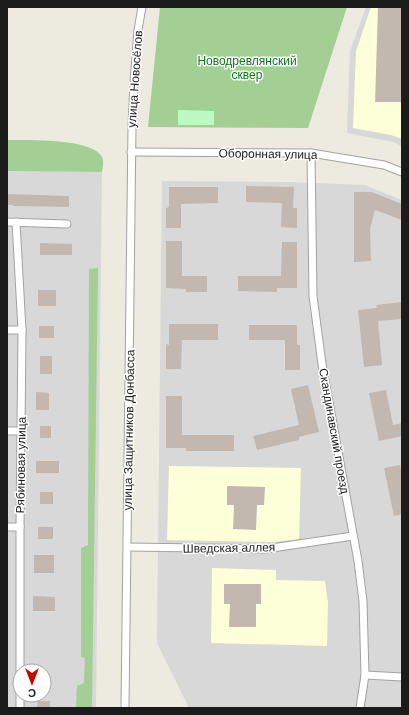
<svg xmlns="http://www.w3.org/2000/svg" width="409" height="715" font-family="Helvetica,sans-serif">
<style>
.residential{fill:#d9d8d8;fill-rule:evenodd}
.education{fill:#fdffd8}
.forest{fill:#a3ce94}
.park{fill:#bbfac2}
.building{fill:#c2b8b0}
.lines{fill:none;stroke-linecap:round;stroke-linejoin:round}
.street-casing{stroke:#a2a2a2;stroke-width:9}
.street{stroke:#fff;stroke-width:7}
.labels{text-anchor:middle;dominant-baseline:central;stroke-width:3;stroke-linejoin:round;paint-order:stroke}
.park-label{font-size:12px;fill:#097a17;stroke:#fff}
.street-label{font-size:12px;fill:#1b1b1b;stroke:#fff}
</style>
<rect width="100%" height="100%" fill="#edeae0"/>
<g class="residential">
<path d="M 366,7 L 402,7 L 402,146 L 393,142 L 347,133 L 350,51 Z"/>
<path d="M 7,171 L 102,172 L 96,708 L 7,708 ZM 20,671 L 44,671 L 44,695 L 20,695 Z"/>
<path d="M 162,181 L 290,182 L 365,185 L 402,200 L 402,708 L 189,708 L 157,643 Z"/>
</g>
<g class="education">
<path d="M 371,7 L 402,7 L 402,139 L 391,135 L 353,128 L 356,51 Z"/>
<path d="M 169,466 L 301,468 L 299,539 L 274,542 L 167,540 Z"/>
<path d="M 212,568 L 276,570 L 276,580 L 325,581 L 328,603 L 327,646 L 211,643 Z"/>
</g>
<g class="forest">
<path d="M 160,7 L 347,7 L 308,128 L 148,127 Z"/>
<path d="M 7,140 C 26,140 93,138 102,157 C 104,161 103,167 102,172 L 7,171 Z"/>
<path d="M 98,268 L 92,708 L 76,708 L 77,686 L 84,683 L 85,658 L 81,657 L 81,548 L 88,545 L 89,269 Z"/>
</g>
<path class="park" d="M 178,110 L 214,111 L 214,125 L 178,125 Z"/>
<g class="building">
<path d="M 378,7 L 402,7 L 401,102 L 375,102 Z"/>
<path d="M 246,186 L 294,187 L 293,208 L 297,208 L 297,228 L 281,227 L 282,203 L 246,202 Z"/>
<path d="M 169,187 L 218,187 L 218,203 L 181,204 L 181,228 L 166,228 L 166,208 L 169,207 Z"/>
<path d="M 354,192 L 372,192 L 402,204 L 402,220 L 375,210 L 370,229 L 371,261 L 354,262 Z"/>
<path d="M 7,194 L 69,196 L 69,207 L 13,206 L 13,205 L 7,205 Z"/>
<path d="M 166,241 L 182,241 L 182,276 L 207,276 L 207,292 L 186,292 L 186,289 L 166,288 Z"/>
<path d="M 282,242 L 297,242 L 297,288 L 277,288 L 277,292 L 238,291 L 238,276 L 281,276 Z"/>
<path d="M 40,243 L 72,244 L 72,255 L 40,255 Z"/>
<rect x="38" y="290" width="18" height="16"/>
<path d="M 402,302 L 402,319 L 378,321 L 382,365 L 364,367 L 358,310 L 377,308 L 376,305 Z"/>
<path d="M 169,324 L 218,324 L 218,340 L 182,340 L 181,369 L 166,369 L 166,344 L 169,345 Z"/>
<path d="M 249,325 L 297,325 L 297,345 L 300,345 L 300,370 L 285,370 L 285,340 L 249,340 Z"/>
<rect x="39" y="326" width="15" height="12"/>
<rect x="40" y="356" width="12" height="18"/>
<path d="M 308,385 L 319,432 L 299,437 L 299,440 L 257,450 L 253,436 L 299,425 L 291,389 Z"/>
<path d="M 386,390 L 393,425 L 402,423 L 402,436 L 379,441 L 369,393 Z"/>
<path d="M 36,392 L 49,393 L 49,410 L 36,410 Z"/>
<path d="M 166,396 L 182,396 L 182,435 L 234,435 L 234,451 L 186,451 L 186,448 L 166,448 Z"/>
<rect x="40" y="426" width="11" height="12"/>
<rect x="36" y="461" width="23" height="12"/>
<path d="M 400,465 L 402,474 L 402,514 L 394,516 L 384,468 Z"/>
<path d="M 227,486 L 265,487 L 264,505 L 257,505 L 256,530 L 233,529 L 234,505 L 227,505 Z"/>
<rect x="40" y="492" width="13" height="12"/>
<rect x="38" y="527" width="15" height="12"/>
<rect x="34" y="555" width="20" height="18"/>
<path d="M 224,584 L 261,584 L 261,604 L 256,604 L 256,627 L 229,627 L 230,604 L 224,604 Z"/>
<path d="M 33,596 L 55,597 L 55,611 L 33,611 Z"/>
<path d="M 38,701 L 50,701 L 50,708 L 37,708 Z"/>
</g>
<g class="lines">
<defs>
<g id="street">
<path d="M 131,152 L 311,153 L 384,165 L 402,172"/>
<path d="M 311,153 L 313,296 L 322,364 L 358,561 L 363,601 L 365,675 L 360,708"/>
<path d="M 7,222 L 67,224"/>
<path d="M 16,222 L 22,330 L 20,527 L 20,708"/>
<path d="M 7,330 L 22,330"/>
<path d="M 7,431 L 21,431"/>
<path d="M 7,527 L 20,527"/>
<path d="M 128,547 L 265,549 L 353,536"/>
<path d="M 365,675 L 402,677"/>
<path d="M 125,708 L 132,127 L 134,82 L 138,30 L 142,7"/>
</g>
</defs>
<use href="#street" class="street-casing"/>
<use href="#street" class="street"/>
</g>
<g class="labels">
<g class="park-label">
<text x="247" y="61">Новодревлянский<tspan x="247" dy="14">сквер</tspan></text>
</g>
<g class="street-label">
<text transform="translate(135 79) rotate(-86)">улица Новосёлов</text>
<text transform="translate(268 154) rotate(1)">Оборонная улица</text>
<text transform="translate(129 430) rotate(-89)">улица Защитников Донбасса</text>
<text transform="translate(334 431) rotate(80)">Скандинавский проезд</text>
<text transform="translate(21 465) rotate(-89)">Рябиновая улица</text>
<text transform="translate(229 548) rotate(-1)">Шведская аллея</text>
</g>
</g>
<rect width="409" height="715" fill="none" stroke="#1b1b1b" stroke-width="16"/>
<g transform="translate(32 683) rotate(180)"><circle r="19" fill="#ffffff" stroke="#a4a4a4"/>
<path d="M0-3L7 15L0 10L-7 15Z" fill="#c70800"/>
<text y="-6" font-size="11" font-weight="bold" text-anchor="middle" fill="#1b1b1b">С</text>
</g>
</svg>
